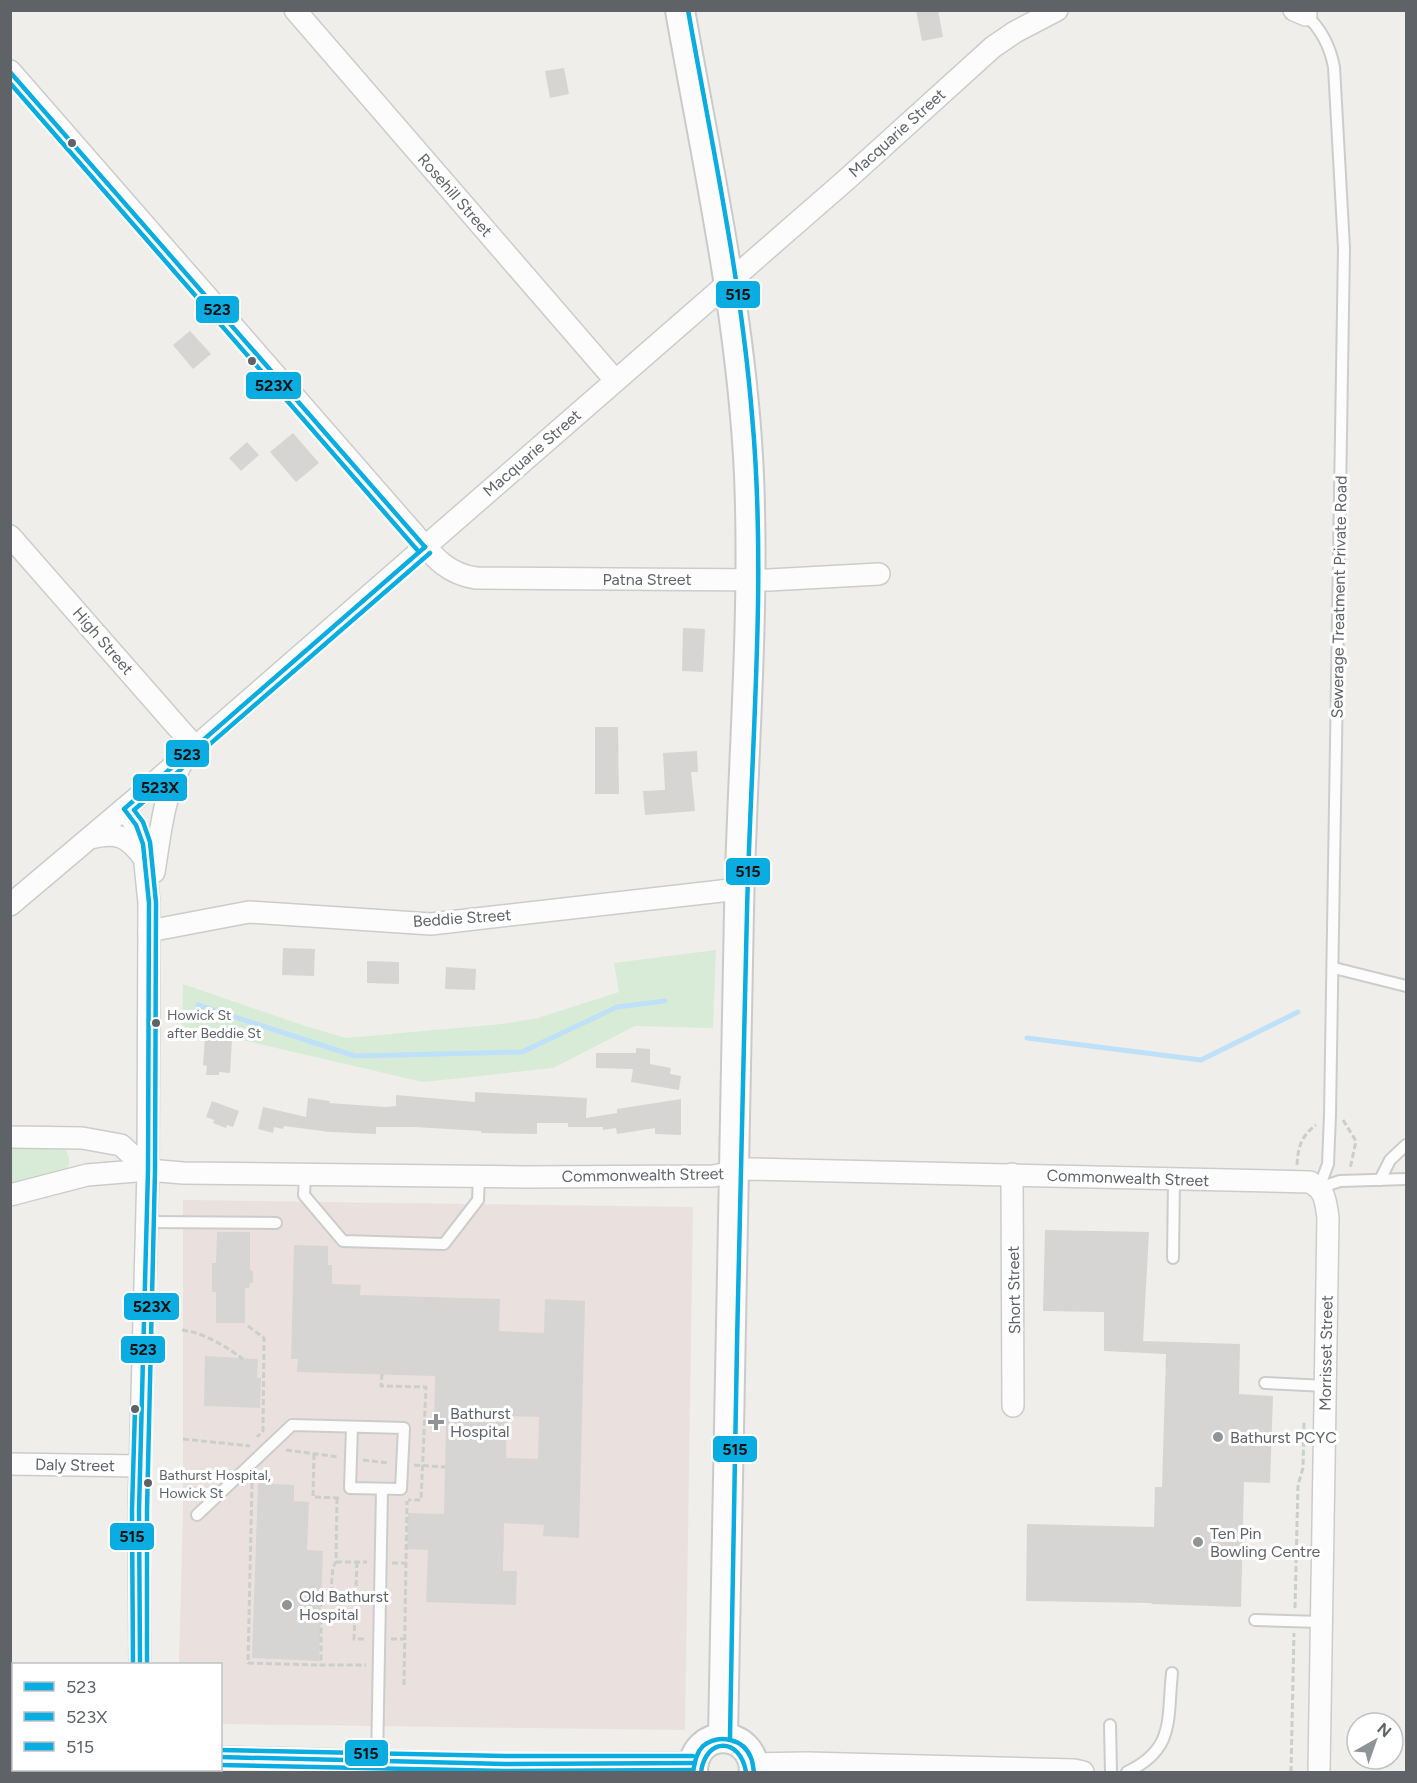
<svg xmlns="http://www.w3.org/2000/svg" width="1417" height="1783" font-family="Figtree,sans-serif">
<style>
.medical{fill:#eae0de}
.green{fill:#d8ebd6}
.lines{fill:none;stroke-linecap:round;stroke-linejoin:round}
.stream{stroke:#bfe0f9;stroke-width:5}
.building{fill:#d6d5d3;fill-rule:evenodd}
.lane-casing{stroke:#cbcccc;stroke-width:14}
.street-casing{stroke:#cbcccc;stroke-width:24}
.secondary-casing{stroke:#cacacb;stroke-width:32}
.path{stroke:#cacfcc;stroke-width:3;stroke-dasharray:6 3;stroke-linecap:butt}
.lane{stroke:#fdfcfc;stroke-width:10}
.street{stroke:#fdfcfc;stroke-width:21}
.secondary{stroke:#fdfcfc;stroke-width:28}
.bus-1-casing{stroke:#fff;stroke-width:9}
.bus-2-casing{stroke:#fff;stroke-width:9}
.bus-3-casing{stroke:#fff;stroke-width:9}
.bus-1{stroke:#0aade2;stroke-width:4.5}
.bus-2{stroke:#0aade2;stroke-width:4.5}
.bus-3{stroke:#0aade2;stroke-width:4.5}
.bus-dot{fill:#5f6368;stroke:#fff;stroke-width:2}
.poi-dot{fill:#919496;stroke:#fff;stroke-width:2}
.labels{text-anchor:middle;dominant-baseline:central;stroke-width:6;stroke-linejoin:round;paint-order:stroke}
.bus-label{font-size:14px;fill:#5f6368;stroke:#fff;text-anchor:start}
.street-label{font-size:16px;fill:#5f6368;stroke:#fff}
.poi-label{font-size:16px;fill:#5f6368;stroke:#fff;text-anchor:start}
.line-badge{stroke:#fff;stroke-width:2}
.pale-badge-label{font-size:16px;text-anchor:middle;font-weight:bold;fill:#111}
</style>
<rect width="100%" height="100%" fill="#efeeea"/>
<path class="medical" d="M 183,1200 L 693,1207 L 685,1730 L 221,1724 L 220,1664 L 179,1664 L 183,1513 Z"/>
<g class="green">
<path d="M 716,950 L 713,1028 L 635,1026 L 553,1068 L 423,1082 L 182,1026 L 183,984 L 305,1026 L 346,1038 L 502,1024 L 538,1018 L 619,992 L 614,963 Z"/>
<path d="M 11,1144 L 61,1146 C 70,1153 72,1162 65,1171 L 11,1187 Z"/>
</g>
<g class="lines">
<g class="stream">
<path d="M 198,1005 L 355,1056 L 522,1052 L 617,1007 L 665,1001"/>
<path d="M 1027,1038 L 1201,1060 L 1298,1012"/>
</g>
</g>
<g class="building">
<path d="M 916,10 L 938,10 L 943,37 L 922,41 Z"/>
<path d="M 564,68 L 569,94 L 550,98 L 545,71 Z"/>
<path d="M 190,331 L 211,354 L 193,369 L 173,345 Z"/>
<path d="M 293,433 L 319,463 L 296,482 L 270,452 Z"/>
<path d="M 247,442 L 259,455 L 241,471 L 229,458 Z"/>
<path d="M 683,628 L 705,629 L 703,672 L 682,671 Z"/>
<path d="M 595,727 L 618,727 L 619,794 L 595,794 Z"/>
<path d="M 697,751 L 698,772 L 691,772 L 695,811 L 645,815 L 643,791 L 665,790 L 663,753 Z"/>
<path d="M 283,948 L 315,949 L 314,976 L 282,975 Z"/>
<path d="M 367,961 L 399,962 L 399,984 L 367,983 Z"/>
<path d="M 446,967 L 476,969 L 475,990 L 445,989 Z"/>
<path d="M 205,1038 L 232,1039 L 230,1073 L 219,1072 L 219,1075 L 206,1075 L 207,1066 L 203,1065 Z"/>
<path d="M 636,1048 L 650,1049 L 650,1064 L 671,1068 L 670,1074 L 681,1076 L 679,1090 L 631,1082 L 633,1069 L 596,1068 L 596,1053 L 636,1053 Z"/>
<path d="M 475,1092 L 587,1098 L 586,1118 L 617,1113 L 617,1109 L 681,1099 L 681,1135 L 655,1134 L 655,1128 L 617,1134 L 616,1128 L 603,1130 L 603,1127 L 568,1127 L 568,1123 L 537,1123 L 537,1134 L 481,1133 L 481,1131 L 415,1127 L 376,1127 L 376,1134 L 330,1132 L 284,1126 L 283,1129 L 274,1127 L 273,1133 L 258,1129 L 263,1107 L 306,1117 L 308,1098 L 330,1101 L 329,1103 L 386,1107 L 396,1106 L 396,1095 L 475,1102 Z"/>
<path d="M 212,1101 L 239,1111 L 233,1127 L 227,1125 L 226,1128 L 213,1123 L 214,1120 L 206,1117 Z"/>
<path d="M 1045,1230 L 1149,1232 L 1143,1341 L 1240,1344 L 1239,1394 L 1273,1396 L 1270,1483 L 1244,1482 L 1241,1607 L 1151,1604 L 1152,1603 L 1026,1601 L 1027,1524 L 1154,1527 L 1155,1487 L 1162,1487 L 1166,1354 L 1104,1351 L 1104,1312 L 1043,1311 Z"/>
<path d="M 217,1232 L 250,1232 L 250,1270 L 253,1271 L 253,1283 L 250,1283 L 249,1288 L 245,1288 L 245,1323 L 216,1323 L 216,1292 L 212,1292 L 212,1263 L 216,1263 Z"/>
<path d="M 294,1245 L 328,1246 L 328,1265 L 332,1265 L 332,1284 L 361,1285 L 360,1295 L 500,1299 L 499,1331 L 544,1333 L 545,1299 L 585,1301 L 579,1538 L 543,1536 L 544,1525 L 504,1523 L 503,1571 L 517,1571 L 516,1605 L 426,1602 L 428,1550 L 407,1549 L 408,1513 L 444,1514 L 446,1425 L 434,1424 L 435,1376 L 297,1372 L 298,1359 L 291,1359 ZM 507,1416 L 539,1417 L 538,1459 L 506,1458 Z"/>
<path d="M 205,1356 L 258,1359 L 257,1378 L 261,1378 L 260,1408 L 204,1406 Z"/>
<path d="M 258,1483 L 294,1485 L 294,1501 L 309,1502 L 307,1550 L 323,1551 L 319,1661 L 252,1658 Z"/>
</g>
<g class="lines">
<defs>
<g id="lane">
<path d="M 1306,15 C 1321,29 1330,46 1334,67 L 1344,248 L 1330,1115 L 1328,1164 L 1319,1188"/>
<path d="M 1334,968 L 1406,986"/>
<path d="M 305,1174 L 304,1195 L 343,1241 L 444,1244 L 478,1200 L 479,1177"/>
<path d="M 1380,1180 L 1390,1160 L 1406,1145"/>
<path d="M 1319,1188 L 1340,1181 L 1406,1179"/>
<path d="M 147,1222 L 276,1223"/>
<path d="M 1173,1258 L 1174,1180"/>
<path d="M 1265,1383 L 1326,1386"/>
<path d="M 197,1515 L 292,1425 L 404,1428 L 401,1489 L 350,1488 L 352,1427"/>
<path d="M 1255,1620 L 1321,1622"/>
<path d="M 1110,1725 L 1111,1772"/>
<path d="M 377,1761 L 382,1489"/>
<path d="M 1127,1772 C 1175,1749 1167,1721 1172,1673"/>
</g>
<g id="street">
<path d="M 295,10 L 615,380"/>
<path d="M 1294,10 L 1306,15"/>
<path d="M 10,71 L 415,535 C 433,556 447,574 476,578 L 769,580 L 879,574"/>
<path d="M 10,536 L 195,747"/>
<path d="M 124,809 L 136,825 L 143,844 L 149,903 L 148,1170 L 139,1510 L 140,1664"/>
<path d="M 90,838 C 117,831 128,836 144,858"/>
<path d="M 154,872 C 160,836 163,797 181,764"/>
<path d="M 10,905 L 138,797 L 846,180 L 993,47 L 1015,32 L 1057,10"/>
<path d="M 149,931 L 249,912 L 431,924 L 739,889"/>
<path d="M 10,1137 L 82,1138 L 121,1145 L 148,1170"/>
<path d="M 1012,1174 L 1013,1406"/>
<path d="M 10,1195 L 87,1175 L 148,1170 L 183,1173 L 524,1177 L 713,1176 L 749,1169 L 1310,1182 C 1326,1191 1325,1200 1328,1217 L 1319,1772"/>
<path d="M 10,1464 L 140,1466"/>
<path d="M 220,1757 L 505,1764 L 693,1763"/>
<path d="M 10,1758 L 14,1758"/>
<path d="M 754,1764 L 807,1763 L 1074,1770 L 1083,1772"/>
<path d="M 111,1770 L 113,1772"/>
<path d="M 166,1772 L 168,1770"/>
</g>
<g id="secondary">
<path d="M 680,10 C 707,164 742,319 749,475 C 755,620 742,766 739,911 C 732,1186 728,1462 723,1738"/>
<path d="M 693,1772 C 692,1727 754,1727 754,1772"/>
</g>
</defs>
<use href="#lane" class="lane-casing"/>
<use href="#street" class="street-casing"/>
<use href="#secondary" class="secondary-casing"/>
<g class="path">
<path d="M 1343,1120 L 1356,1141 L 1350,1169"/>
<path d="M 1297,1165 C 1298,1147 1301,1136 1316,1125"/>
<path d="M 248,1326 L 264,1338 L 263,1431 L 257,1437"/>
<path d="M 182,1330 C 205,1333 225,1346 243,1359"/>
<path d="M 382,1374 L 381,1386 L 426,1387 L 421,1500 L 408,1500"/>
<path d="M 183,1439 L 250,1446"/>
<path d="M 286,1450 L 339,1457"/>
<path d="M 314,1454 L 313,1497 L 341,1498"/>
<path d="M 363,1460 L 390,1463"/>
<path d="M 414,1465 L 445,1467"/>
<path d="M 252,1483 L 248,1663 L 321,1665"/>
<path d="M 337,1498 L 336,1562 L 333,1567 L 331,1590 L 321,1599 L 321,1665 L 366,1665"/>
<path d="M 336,1562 L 367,1562"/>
<path d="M 357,1562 L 354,1639 L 366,1639"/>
<path d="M 392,1563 L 406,1563"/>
<path d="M 1295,1608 L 1298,1485 L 1303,1468 L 1304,1421"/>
<path d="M 391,1639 L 404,1639"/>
<path d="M 404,1685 L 407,1501"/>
<path d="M 1291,1772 L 1294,1633"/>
</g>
<use href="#lane" class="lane"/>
<use href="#street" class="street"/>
<use href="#secondary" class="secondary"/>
<defs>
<g id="bus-1">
<path d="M 10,72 L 425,547"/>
<path d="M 140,1664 L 139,1510 L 148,1170 L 149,903 L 143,844 L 136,825 L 124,809 L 425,547"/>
<path d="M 220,1757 L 505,1764 L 693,1763"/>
<path d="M 693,1772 C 695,1762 696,1753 703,1746 C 719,1733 744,1739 751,1758 C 753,1762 753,1768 754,1772"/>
</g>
<g id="bus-2">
<path d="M 10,83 L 419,552"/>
<path d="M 147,1664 L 147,1510 L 155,1170 L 156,903 L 150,842 L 143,822 L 134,810 L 430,553"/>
<path d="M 220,1765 L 505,1771 L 693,1770"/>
<path d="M 701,1772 C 706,1737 740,1737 746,1772"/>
</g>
<g id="bus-3">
<path d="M 688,10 C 712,145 741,279 752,415 C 767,580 751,746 747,911 C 739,1187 735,1462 730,1738"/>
<path d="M 133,1664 L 132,1510 L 135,1409"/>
<path d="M 220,1750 L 505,1756 L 693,1756"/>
</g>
</defs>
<use href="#bus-1" class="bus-1-casing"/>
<use href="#bus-2" class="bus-2-casing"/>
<use href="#bus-3" class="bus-3-casing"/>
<use href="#bus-1" class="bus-1"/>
<use href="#bus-2" class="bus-2"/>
<use href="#bus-3" class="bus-3"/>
</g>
<g class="bus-dot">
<circle cx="72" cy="143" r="5"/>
<circle cx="252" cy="361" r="5"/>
<circle cx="156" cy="1023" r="5"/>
<circle cx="135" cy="1409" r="5"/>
<circle cx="148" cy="1483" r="5"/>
</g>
<g class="poi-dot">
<path d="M433 1413h6v6h6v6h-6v6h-6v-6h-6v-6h6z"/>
<circle cx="1218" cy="1437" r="6"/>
<circle cx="1198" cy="1542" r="6"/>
<circle cx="287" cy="1605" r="6"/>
</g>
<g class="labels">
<g class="bus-label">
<text x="167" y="1015">Howick St<tspan x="167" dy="18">after Beddie St</tspan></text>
<text x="159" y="1475">Bathurst Hospital,<tspan x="159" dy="18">Howick St</tspan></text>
</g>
<g class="street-label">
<text transform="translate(897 133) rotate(-42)">Macquarie Street</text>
<text transform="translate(455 195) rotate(49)">Rosehill Street</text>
<text transform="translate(532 453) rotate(-41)">Macquarie Street</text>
<text x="647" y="579">Patna Street</text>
<text transform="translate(1339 597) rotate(-89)">Sewerage Treatment Private Road</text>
<text transform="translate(103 641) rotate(49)">High Street</text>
<text transform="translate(462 918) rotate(-4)">Beddie Street</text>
<text transform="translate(643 1175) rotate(-1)">Commonwealth Street</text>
<text transform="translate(1128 1178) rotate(2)">Commonwealth Street</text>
<text transform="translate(1014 1290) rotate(-91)">Short Street</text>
<text transform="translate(1326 1353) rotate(-89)">Morrisset Street</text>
<text transform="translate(75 1465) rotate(1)">Daly Street</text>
</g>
<g class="poi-label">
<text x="450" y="1413">Bathurst<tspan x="450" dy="18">Hospital</tspan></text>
<text x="1230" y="1437">Bathurst PCYC</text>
<text x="1210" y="1533">Ten Pin<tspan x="1210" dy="18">Bowling Centre</tspan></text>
<text x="299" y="1596">Old Bathurst<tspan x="299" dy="18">Hospital</tspan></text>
</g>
</g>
<g class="line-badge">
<rect x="715" y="280" width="46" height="29" rx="6" fill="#0aade2"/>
<rect x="195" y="295" width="45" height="29" rx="6" fill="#0aade2"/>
<rect x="245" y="371" width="57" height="29" rx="6" fill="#0aade2"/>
<rect x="165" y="739" width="45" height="29" rx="6" fill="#0aade2"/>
<rect x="132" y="773" width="56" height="29" rx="6" fill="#0aade2"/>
<rect x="725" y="857" width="46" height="29" rx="6" fill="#0aade2"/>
<rect x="123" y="1292" width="57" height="29" rx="6" fill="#0aade2"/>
<rect x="120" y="1335" width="46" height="29" rx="6" fill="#0aade2"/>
<rect x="712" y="1435" width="46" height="28" rx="6" fill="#0aade2"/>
<rect x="109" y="1522" width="46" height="29" rx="6" fill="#0aade2"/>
<rect x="344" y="1739" width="45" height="28" rx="6" fill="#0aade2"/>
</g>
<g class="pale-badge-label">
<text x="738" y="300">515</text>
<text x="217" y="315">523</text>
<text x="274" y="391">523X</text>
<text x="187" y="760">523</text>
<text x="160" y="793">523X</text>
<text x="748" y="877">515</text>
<text x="152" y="1312">523X</text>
<text x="143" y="1355">523</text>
<text x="735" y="1455">515</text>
<text x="132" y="1542">515</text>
<text x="366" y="1759">515</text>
</g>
<rect width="1417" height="1783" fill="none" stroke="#5f6368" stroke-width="24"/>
<rect x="12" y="1663" width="210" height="108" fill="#ffffff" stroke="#bfc1c3" stroke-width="1.5"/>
<rect x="24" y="1682" width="30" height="9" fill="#0aade2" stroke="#bfc1c3" stroke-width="1.5"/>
<text x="66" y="1693" font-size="18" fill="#5f6368">523</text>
<rect x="24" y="1712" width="30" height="9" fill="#0aade2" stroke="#bfc1c3" stroke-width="1.5"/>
<text x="66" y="1723" font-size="18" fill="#5f6368">523X</text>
<rect x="24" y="1742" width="30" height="9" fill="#0aade2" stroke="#bfc1c3" stroke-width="1.5"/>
<text x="66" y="1753" font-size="18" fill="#5f6368">515</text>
<g transform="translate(1375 1741) rotate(40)"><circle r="28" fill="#ffffff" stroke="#bfc1c3" stroke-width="1.5"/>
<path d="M0-4.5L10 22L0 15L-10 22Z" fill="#919496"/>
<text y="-9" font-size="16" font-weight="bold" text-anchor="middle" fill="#5f6368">N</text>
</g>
</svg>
